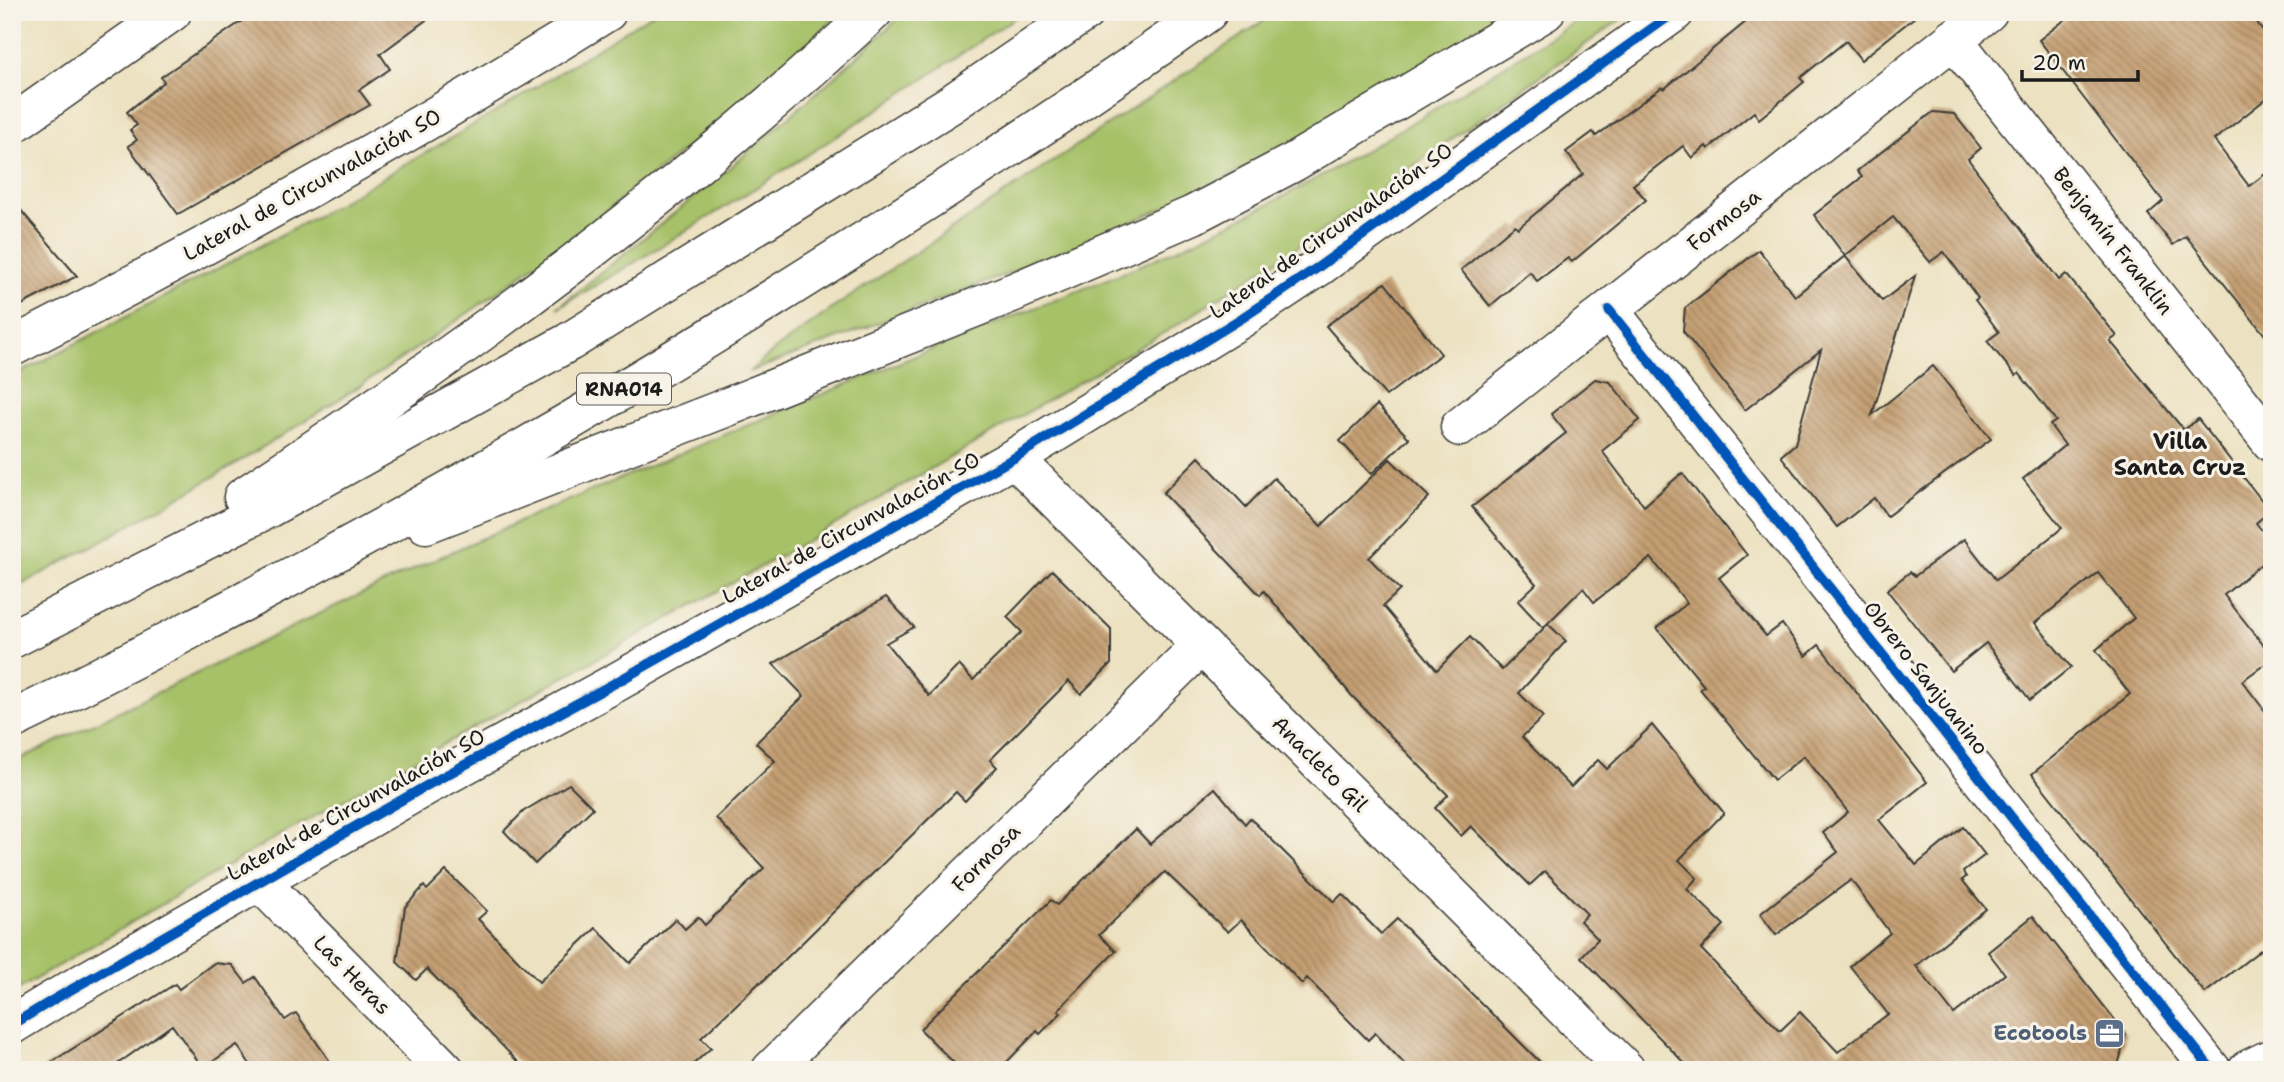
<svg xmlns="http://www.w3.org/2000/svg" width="2284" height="1082" font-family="'Shantell Sans',sans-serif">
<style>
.green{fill:#a6c168;stroke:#616e42;stroke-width:2}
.building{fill:url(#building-back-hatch)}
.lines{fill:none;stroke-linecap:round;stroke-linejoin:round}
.minor-casing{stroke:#3b3a35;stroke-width:41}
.major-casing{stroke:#3b3a35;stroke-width:41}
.highway-casing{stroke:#3b3a35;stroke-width:41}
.minor{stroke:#fff;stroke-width:38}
.major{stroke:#fff;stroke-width:38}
.highway{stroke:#fff;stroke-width:38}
.cycleway-casing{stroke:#f7f3e8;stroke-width:15}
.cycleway{stroke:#0057b8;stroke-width:10}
.labels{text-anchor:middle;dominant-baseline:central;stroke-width:6;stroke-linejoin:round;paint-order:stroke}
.shield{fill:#f7f3e8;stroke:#5e5c59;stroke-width:2}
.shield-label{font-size:19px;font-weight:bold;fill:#1c1c1c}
.street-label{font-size:21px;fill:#1c1c1c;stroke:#f7f3e8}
.service-label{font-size:21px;font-weight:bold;fill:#4e5e75;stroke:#f7f3e8;text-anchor:end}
.neighbourhood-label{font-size:23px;font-weight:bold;fill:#1c1c1c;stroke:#f7f3e8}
</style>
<defs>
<pattern id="building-back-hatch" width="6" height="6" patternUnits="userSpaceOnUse" patternTransform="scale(1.75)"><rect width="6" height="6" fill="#c49f73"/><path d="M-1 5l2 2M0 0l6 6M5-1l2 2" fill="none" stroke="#9e815e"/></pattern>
</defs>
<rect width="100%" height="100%" fill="#f7f3e8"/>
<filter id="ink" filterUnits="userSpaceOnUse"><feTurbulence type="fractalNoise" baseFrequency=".0143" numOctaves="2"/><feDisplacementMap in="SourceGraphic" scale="14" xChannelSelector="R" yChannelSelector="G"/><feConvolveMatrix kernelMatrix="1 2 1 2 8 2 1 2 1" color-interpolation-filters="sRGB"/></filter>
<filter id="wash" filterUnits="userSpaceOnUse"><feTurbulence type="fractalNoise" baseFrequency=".00686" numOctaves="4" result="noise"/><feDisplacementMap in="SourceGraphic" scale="28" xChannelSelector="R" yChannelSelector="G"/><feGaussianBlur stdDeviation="1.57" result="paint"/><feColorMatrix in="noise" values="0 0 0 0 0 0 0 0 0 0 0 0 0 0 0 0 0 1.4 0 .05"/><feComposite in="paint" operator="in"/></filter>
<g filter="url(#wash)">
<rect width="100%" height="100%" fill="#ece1c0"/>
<g class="green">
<path d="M 655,12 L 842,12 C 643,198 417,358 183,495 C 127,528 69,558 12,590 L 12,377 L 315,217 L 506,106 Z"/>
<path d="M 905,12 L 1023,12 C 871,116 716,216 557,308 C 676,213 794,117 905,12 Z"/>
<path d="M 1277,12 L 1513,12 L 1308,135 L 1183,200 L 1018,270 L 749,372 L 776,349 L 836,306 Z"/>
<path d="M 1591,12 L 1631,12 L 1319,233 L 1177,325 L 809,540 L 249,853 L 12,993 L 12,763 C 192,677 369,586 553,507 C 688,449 823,394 959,338 C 1043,304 1129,273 1211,233 C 1343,170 1466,89 1591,12 Z"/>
</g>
<g id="blocks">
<g class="building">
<path d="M 255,12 L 437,12 L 380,54 L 390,69 L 359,90 L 370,105 L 178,214 L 128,146 L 137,140 L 130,130 L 137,125 L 127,112 L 164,82 L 161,77 Z"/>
<path d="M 1758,12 L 1921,12 L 1861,60 L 1846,41 L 1800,78 L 1804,82 L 1759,119 L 1754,112 L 1708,149 L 1706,146 L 1692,158 L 1683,146 L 1633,185 L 1646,200 L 1572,262 L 1568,258 L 1537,281 L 1530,272 L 1490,306 L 1461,270 L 1515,225 L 1518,228 L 1583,174 L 1566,152 L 1593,132 L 1596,136 L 1662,87 L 1664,89 Z"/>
<path d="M 2075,12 L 2249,12 L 2272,42 L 2272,94 L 2214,140 L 2249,186 L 2272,169 L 2272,344 L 2186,236 L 2173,245 L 2148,214 L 2163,201 L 2039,40 Z"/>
<path d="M 1933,112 L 1954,114 L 1981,148 L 1968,159 L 2059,280 L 2066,274 L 2117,336 L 2110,341 L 2184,430 L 2198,419 L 2270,511 L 2256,523 L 2272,543 L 2272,555 L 2224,595 L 2272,656 L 2272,659 L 2242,681 L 2272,720 L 2272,941 L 2205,993 L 2032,774 L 2130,694 L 2096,650 L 2134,618 L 2098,573 L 2035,623 L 2071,667 L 2030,700 L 1986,643 L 1951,671 L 1887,590 L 1910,572 L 1915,576 L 1964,539 L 1996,580 L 2062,528 L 2023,479 L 2065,445 L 2050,425 L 2056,421 L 2019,373 L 2016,376 L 1987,341 L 1999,332 L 1975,300 L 1978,298 L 1944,252 L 1930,262 L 1893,217 L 1845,256 L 1814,215 L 1862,177 L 1857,171 Z"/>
<path d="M 12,200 L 77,276 L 12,310 Z"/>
<path d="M 1759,250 L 1795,296 L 1845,256 L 1882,301 L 1915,276 L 1872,415 L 1933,366 L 1991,439 L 1887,516 L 1874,498 L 1837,527 L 1781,456 L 1795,444 L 1821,350 L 1745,410 L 1683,331 L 1685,308 Z"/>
<path d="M 1385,283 L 1441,354 L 1386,396 L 1326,326 Z"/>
<path d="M 1595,379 L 1610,382 L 1640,420 L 1602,451 L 1644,506 L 1682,473 L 1747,555 L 1719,578 L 1766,636 L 1782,624 L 1806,656 L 1819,645 L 1927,782 L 1879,820 L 1916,865 L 1963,827 L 1985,855 L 1963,872 L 1966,877 L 1962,880 L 1986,909 L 1916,966 L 1954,1014 L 2005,974 L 1988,952 L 2033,916 L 2126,1034 L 2117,1070 L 1691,1070 L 1581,957 L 1598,939 L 1580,921 L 1587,914 L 1545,871 L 1530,885 L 1471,826 L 1461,836 L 1435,808 L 1448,795 L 1352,696 L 1264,591 L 1260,595 L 1163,493 L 1199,457 L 1246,507 L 1274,478 L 1321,526 L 1390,459 L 1429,497 L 1369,558 L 1400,590 L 1383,606 L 1437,670 L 1470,637 L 1502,670 L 1548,624 L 1566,641 L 1519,693 L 1543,717 L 1522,737 L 1571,787 L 1598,760 L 1607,769 L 1652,725 L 1724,813 L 1679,860 L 1697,878 L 1687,889 L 1724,925 L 1701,949 L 1780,1031 L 1800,1012 L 1838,1052 L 1888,1014 L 1850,966 L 1890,933 L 1851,880 L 1776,935 L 1760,914 L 1838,852 L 1823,833 L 1848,812 L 1804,756 L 1774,780 L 1700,689 L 1704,686 L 1657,628 L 1687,603 L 1651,558 L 1594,602 L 1583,588 L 1543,628 L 1518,601 L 1536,584 L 1472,507 L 1566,433 L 1551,414 Z"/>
<path d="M 1377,405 L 1409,438 L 1371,474 L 1340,441 Z"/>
<path d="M 1052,570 L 1111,629 L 1111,664 L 1081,694 L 1069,681 L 990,760 L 997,767 L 965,801 L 956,792 L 761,983 L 760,982 L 701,1038 L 711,1048 L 687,1070 L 526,1070 L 427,969 L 416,980 L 397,962 L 405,907 L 424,886 L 427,890 L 446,871 L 487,911 L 478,919 L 539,982 L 596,928 L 630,963 L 676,919 L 685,929 L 698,917 L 705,925 L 764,868 L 716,818 L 775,761 L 756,743 L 804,696 L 773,664 L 886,597 L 914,627 L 886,643 L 929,696 L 959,665 L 973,680 L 1022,632 L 1007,617 Z"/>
<path d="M 569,784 L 593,808 L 535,864 L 504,831 L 524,811 Z"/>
<path d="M 1215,788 L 1245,824 L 1250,818 L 1334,902 L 1342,894 L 1381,934 L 1397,919 L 1548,1070 L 1410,1070 L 1375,1033 L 1368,1040 L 1307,978 L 1302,984 L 1241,920 L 1228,932 L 1165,872 L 1099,935 L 1116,951 L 1058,1010 L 1061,1013 L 1040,1034 L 1037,1031 L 999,1070 L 961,1070 L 920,1029 L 1051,900 L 1057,905 L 1136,829 L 1150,844 Z"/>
<path d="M 214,963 L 232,965 L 246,983 L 255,977 L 285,1020 L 296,1013 L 336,1070 L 254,1070 L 237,1045 L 203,1068 L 172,1025 L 109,1070 L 39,1070 L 175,984 L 179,989 Z"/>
</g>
</g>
</g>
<g filter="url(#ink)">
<use href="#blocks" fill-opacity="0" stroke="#3b3a35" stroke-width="2"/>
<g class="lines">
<defs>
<g id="minor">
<path d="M 1953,39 L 2272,443"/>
<path d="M 12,125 L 172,12"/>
<path d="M 1609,310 L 2212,1070"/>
<path d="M 12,347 C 215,243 414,133 607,12"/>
<path d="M 1460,427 L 1988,12"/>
<path d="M 1014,458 L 1626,1070"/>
<path d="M 259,881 L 445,1070"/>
<path d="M 12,1025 L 53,1000 L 426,786 L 615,683 L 1014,458 L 1242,318 L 1317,268 L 1675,12"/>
<path d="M 771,1070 L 1201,646"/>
</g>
<path id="major" d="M 2247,1070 L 2272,1058"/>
<g id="highway">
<path d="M 243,497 C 464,351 678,193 873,12"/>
<path d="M 426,524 L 725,408 L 1014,292 L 1193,215 L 1294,162 L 1545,12"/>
<path d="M 12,639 L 269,508 L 569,342 L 951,104 L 1085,12"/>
<path d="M 12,720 C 92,682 170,640 249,599 C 426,506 600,406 770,300 C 918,207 1066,114 1208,12"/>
</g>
</defs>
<use href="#minor" class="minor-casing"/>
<use href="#major" class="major-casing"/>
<use href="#highway" class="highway-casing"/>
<use href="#minor" class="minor"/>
<use href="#major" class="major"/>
<use href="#highway" class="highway"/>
<defs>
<g id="cycleway">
<path d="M 1609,310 L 2212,1070"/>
<path d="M 12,1025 L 53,1000 L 426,786 L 615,683 L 1014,458 L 1242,318 L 1317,268 L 1675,12"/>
</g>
</defs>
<use href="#cycleway" class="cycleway-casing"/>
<use href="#cycleway" class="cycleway"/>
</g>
</g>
<defs>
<symbol id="office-square" viewBox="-11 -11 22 22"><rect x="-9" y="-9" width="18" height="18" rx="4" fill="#5c6f8a" stroke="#f7f3e8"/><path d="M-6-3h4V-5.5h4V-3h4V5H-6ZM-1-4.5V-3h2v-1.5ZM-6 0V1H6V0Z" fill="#fff"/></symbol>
</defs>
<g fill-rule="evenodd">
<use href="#office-square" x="2092" y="1016" width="35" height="35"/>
</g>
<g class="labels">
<rect class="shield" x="577" y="373.5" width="94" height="31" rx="5"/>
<g class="shield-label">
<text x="624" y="389">RNA014</text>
</g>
<g class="street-label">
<text transform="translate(312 185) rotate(-29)">Lateral de Circunvalación SO</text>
<text transform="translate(1724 220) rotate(-38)">Formosa</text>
<text transform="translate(1331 231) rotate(-35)">Lateral de Circunvalación SO</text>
<text transform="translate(2113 241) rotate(52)">Benjamín Franklin</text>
<text transform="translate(851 528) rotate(-29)">Lateral de Circunvalación SO</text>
<text transform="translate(1926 678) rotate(52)">Obrero Sanjuanino</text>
<text transform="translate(1320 764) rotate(45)">Anacleto Gil</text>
<text transform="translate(356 805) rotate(-29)">Lateral de Circunvalación SO</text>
<text transform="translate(986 858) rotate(-45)">Formosa</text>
<text transform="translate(352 975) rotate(46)">Las Heras</text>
</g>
<g class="service-label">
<text x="2087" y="1033">Ecotools</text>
</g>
<g class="neighbourhood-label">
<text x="2180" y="441">Villa<tspan x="2180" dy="26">Santa Cruz</tspan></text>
</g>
</g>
<rect width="2284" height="1082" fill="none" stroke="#f7f3e8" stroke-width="42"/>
<path d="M2022 70v10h116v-10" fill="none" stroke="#1c1c1c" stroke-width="3.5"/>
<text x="2032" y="70" font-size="21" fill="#1c1c1c" stroke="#f7f3e8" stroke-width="5" paint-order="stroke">20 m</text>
</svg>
